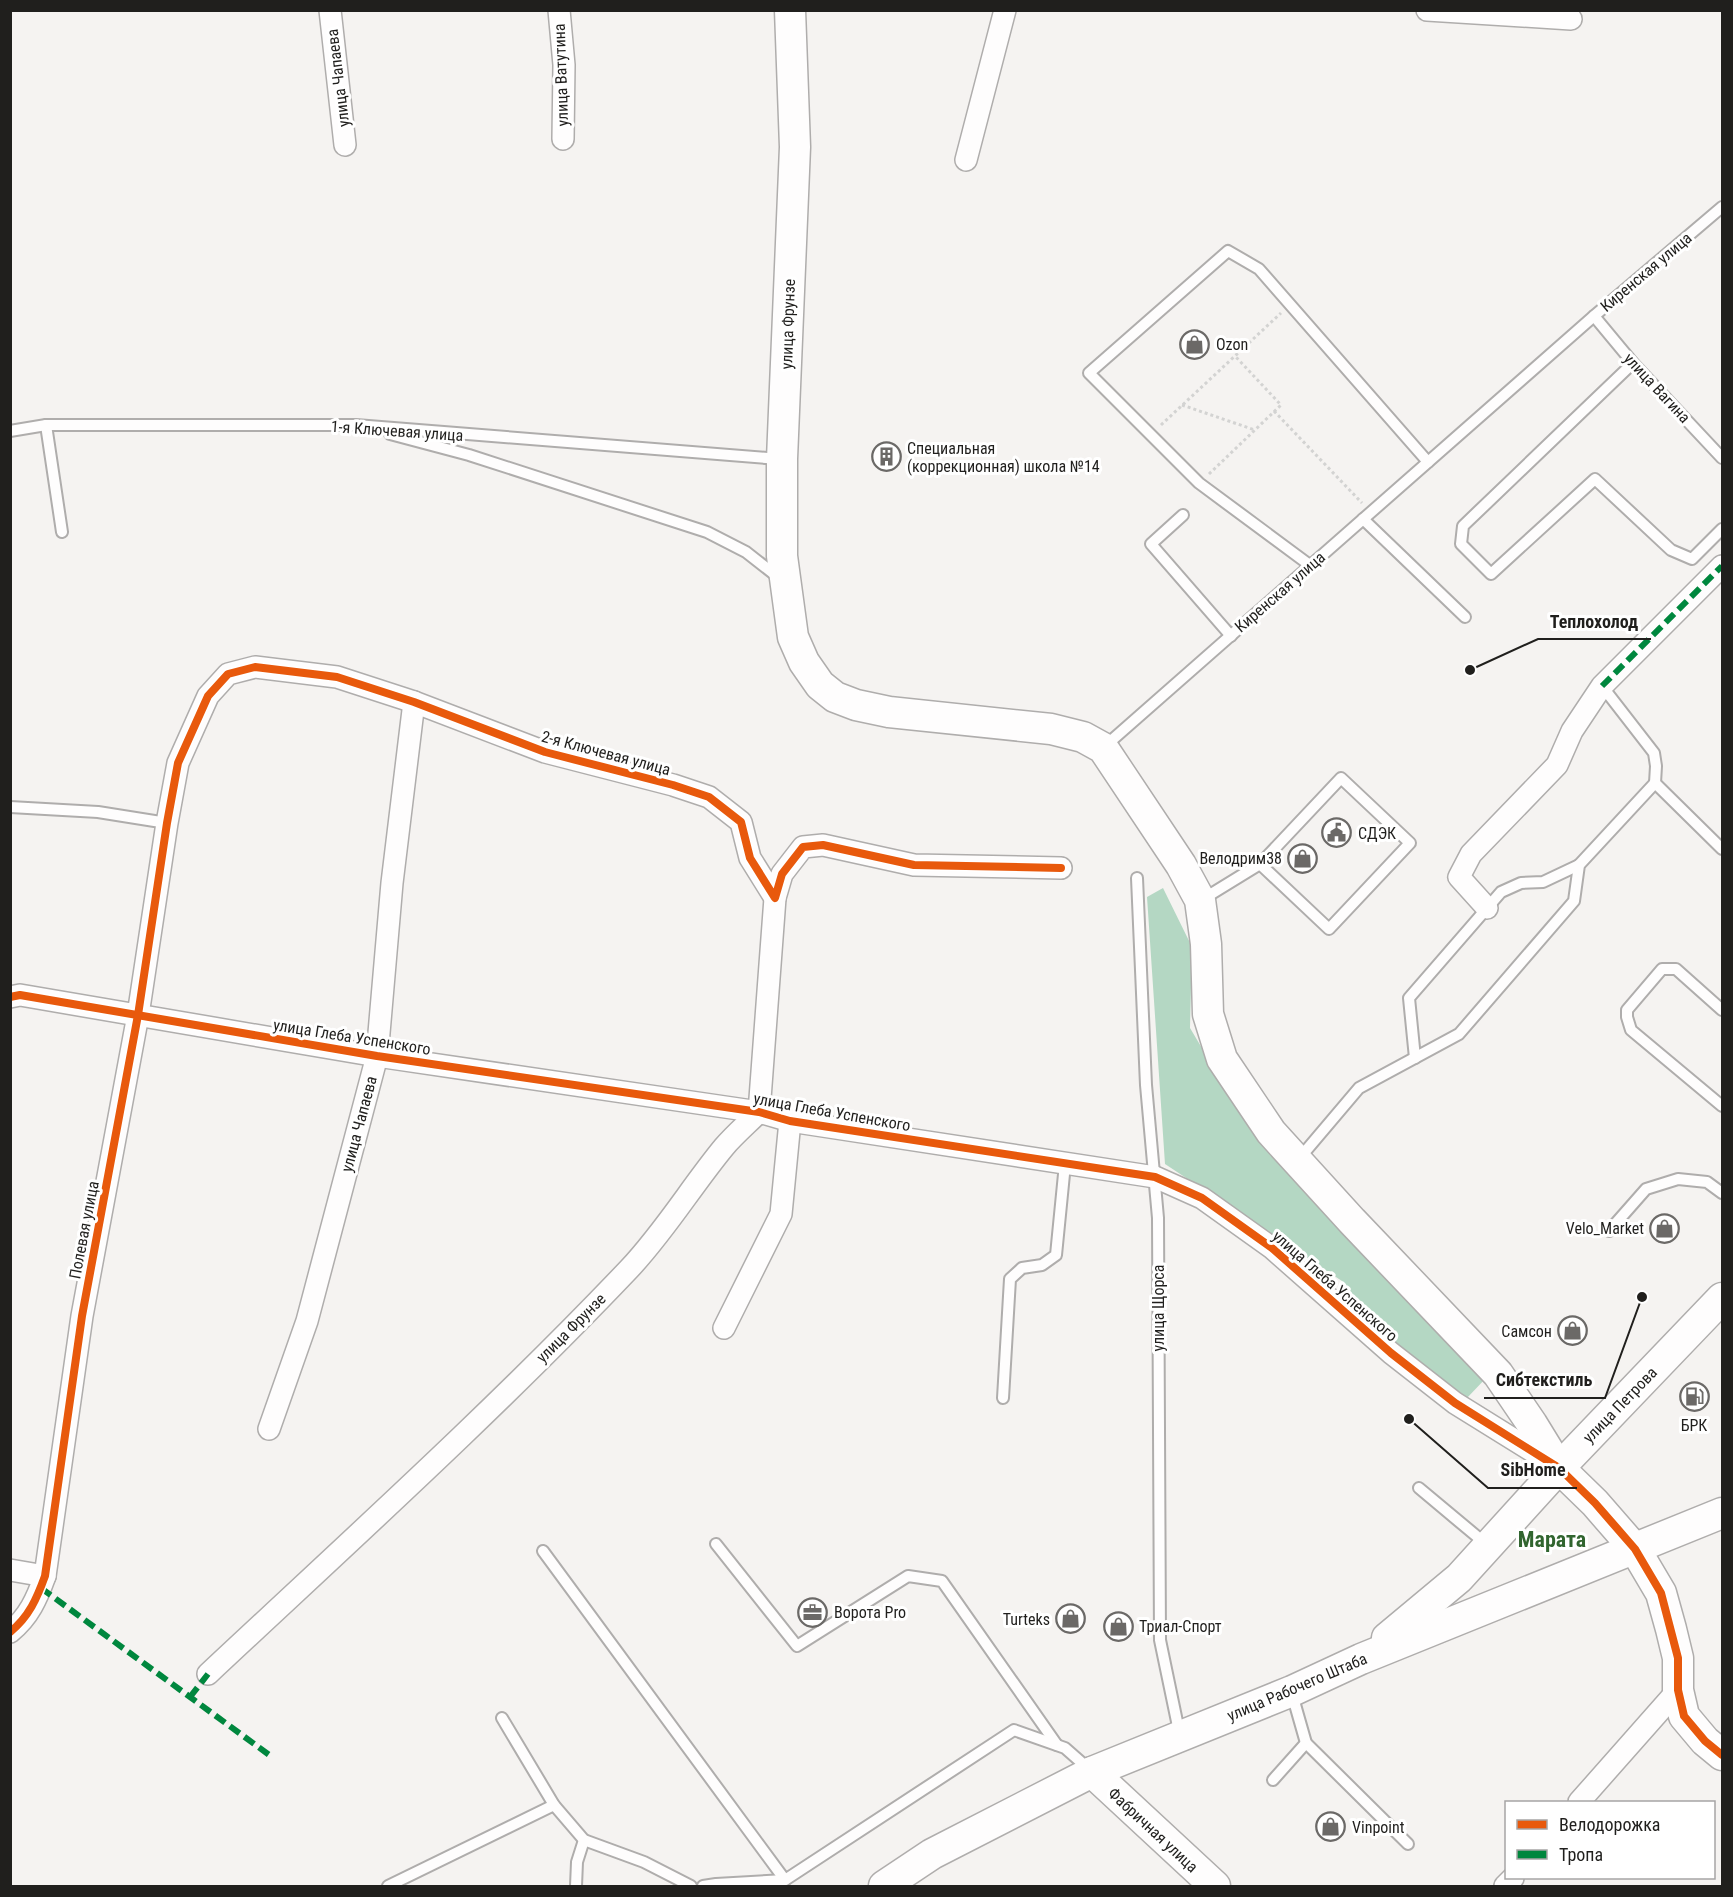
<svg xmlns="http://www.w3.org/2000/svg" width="1733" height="1897" font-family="'Roboto Condensed',sans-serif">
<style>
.forest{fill:#b4d7c3}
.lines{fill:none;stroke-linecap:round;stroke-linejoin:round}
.lane-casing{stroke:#afadac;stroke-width:14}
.street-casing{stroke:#afadac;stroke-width:24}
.secondary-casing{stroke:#afadac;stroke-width:33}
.path{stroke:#d3d3d2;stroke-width:3;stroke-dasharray:3 3;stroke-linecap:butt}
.lane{stroke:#fefdfd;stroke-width:10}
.street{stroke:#fefdfd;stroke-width:21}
.secondary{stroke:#fefdfd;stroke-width:30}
.quiet{stroke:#00873e;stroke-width:6;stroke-dasharray:12 6;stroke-linecap:butt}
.cycleway-casing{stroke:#fff;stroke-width:11}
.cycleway{stroke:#e8590c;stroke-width:8}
.labels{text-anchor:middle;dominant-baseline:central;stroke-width:6;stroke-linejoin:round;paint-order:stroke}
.street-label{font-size:16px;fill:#201f1d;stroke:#fff}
.poi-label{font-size:16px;fill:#201f1d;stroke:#fff;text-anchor:start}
.district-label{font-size:22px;font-weight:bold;fill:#31652f;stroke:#fff}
.leader{fill:none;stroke:#201f1d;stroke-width:2}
.callout-dot{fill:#201f1d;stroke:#fff;stroke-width:2}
.callout-label{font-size:18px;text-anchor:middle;font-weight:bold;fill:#201f1d;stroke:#fff;stroke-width:6;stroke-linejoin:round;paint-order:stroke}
</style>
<rect width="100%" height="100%" fill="#f5f3f1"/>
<path class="forest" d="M 1163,888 L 1192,947 L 1190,1028 L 1253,1134 L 1486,1378 L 1467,1398 L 1387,1338 L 1342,1281 L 1165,1164 L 1147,897 Z"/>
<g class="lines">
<defs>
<g id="lane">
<path d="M 1594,316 L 1633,363 L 1722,458"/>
<path d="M 1633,363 L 1463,526 L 1461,544 L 1491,574 L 1595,479 L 1671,550 L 1692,559 L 1722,529"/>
<path d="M 46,425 L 62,532"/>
<path d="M 10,431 L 46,425 L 356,425 L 779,459"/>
<path d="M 390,434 L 469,455 L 707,532 L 746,552 L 778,577"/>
<path d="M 1183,515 L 1151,544 L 1231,636"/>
<path d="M 1363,519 L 1465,617"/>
<path d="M 1311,566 L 1199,483 L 1089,373 L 1228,251 L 1259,269 L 1428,462"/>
<path d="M 1602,686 L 1654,753 L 1656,766 L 1655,783"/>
<path d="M 1104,747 L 1594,316 L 1722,207"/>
<path d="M 10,807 L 98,812 L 167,823"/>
<path d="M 1137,878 L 1146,1085 L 1158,1218 L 1160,1640 L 1180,1736"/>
<path d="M 1203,899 L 1260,864 L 1329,929 L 1410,843 L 1341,778 L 1260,864"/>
<path d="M 1722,1010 L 1676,969 L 1662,969 L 1627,1010 L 1627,1017 L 1631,1030 L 1722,1106"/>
<path d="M 1415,1058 L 1409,998 L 1501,892 L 1521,883 L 1543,882 L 1579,865"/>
<path d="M 1298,1160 L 1359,1088 L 1459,1034 L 1574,901 L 1579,865 L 1655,783 L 1722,849"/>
<path d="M 1609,1231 L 1646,1189 L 1678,1179 L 1707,1182 L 1722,1193"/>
<path d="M 1003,1398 L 1010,1279 L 1022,1268 L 1042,1265 L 1056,1255 L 1065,1164"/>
<path d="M 1419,1488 L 1486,1544"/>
<path d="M 716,1544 L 797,1646 L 908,1576 L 942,1581 L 1057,1745"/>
<path d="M 543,1551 L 785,1880"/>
<path d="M 1292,1694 L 1306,1743 L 1408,1844"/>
<path d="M 502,1718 L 554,1805 L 584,1840 L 644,1862 L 691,1886"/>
<path d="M 1273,1780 L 1306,1743"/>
<path d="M 388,1886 L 554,1805"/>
<path d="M 576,1886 L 577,1862 L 584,1840"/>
<path d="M 703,1886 L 716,1884 L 785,1880 L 1014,1730 L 1065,1748 L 1090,1770"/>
</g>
<g id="street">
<path d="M 330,10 L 345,145"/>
<path d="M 559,10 L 564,65 L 563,139"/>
<path d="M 1427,10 L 1571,19"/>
<path d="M 966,160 L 1005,10"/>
<path d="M 1487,908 L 1459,877 L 1471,854 L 1557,765 L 1572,731 L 1602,686 L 1722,566"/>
<path d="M 10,997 L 20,995 L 377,1056 L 759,1112 L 790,1121 L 1155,1177 L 1202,1198 L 1272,1248 L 1391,1353 L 1455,1403 L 1553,1464"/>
<path d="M 724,1328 L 781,1214 L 790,1121"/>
<path d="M 269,1429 L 307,1321 L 377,1056 L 392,883 L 414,702"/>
<path d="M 10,1570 L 45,1576"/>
<path d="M 10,1632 C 29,1617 37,1598 45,1576 L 82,1316 L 138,1015 L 167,823 L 178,763 L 208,696 L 228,674 L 255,667 L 337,677 L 414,702 L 545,752 L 673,785 L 709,797 L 741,822 L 750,858 L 775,898 L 782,874 L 803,847 L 823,845 L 914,865 L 1061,868"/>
<path d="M 208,1674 C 350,1541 495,1410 629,1269 C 665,1231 691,1187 724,1147 C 734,1135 747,1124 759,1112 L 775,898"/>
<path d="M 1579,1802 L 1678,1690"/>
<path d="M 1505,1886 L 1513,1878"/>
</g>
<g id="secondary">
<path d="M 790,10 L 795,147 L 782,459 L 782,556 L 793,637 L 804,662 L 820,685 L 835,697 L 856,705 L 889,712 L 1051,729 L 1083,737 L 1103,748 L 1181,865 L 1200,900 L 1206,944 L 1208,1014 L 1222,1059 L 1271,1132 L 1352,1221 L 1498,1374 L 1532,1424 L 1559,1468 L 1595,1503 L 1635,1549 L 1661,1593 L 1671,1629 L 1678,1658 L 1678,1690 L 1684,1716 L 1705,1741 L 1722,1755"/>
<path d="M 1387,1638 L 1459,1578 L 1559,1468 L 1722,1298"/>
<path d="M 1092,1772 L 1215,1886"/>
<path d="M 884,1886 L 932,1854 L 1092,1772 L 1292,1691 L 1361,1659 L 1722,1513"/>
</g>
</defs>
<use href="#lane" class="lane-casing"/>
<use href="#street" class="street-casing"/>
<use href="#secondary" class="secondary-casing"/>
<g class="path">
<path d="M 1182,405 L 1255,430"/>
<path d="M 1274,411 L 1362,503"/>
<path d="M 1161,425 L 1281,313"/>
<path d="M 1209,474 L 1281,405 L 1235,356"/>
</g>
<use href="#lane" class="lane"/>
<use href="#street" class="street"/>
<use href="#secondary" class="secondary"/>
<g class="quiet">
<path d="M 1602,686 L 1722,566"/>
<path d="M 41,1588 L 272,1757"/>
<path d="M 190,1697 L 208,1674"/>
</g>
<defs>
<g id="cycleway">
<path d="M 10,997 L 20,995 L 377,1056 L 759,1112 L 790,1121 L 1155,1177 L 1202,1198 L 1272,1248 L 1391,1353 L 1455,1403 L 1559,1468 L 1595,1503 L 1635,1549 L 1661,1593 L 1678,1658 L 1678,1690 L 1684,1716 L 1705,1741 L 1722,1755"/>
<path d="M 10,1632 C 29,1617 37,1598 45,1576 L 82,1316 L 138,1015 L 167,823 L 178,763 L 208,696 L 228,674 L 255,667 L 337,677 L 414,702 L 545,752 L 673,785 L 709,797 L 741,822 L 750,858 L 775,898 L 782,874 L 803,847 L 823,845 L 914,865 L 1061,868"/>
</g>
</defs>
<use href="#cycleway" class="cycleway-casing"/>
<use href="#cycleway" class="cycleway"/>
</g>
<defs>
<symbol id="shop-ring" viewBox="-11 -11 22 22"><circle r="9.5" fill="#fff" stroke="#6b6967" stroke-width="1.5"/><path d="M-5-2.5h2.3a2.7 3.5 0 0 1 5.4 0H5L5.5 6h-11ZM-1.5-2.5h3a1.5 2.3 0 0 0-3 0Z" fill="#6b6967"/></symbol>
<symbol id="building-ring" viewBox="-11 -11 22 22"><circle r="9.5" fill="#fff" stroke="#6b6967" stroke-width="1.5"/><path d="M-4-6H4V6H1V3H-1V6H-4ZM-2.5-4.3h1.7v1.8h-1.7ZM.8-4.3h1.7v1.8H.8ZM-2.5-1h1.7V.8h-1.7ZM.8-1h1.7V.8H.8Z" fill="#6b6967"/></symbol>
<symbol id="civic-ring" viewBox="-11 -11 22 22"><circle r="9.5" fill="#fff" stroke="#6b6967" stroke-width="1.5"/><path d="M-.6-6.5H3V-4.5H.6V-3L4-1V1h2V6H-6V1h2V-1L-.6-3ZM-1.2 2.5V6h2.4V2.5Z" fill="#6b6967"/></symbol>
<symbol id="fuel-ring" viewBox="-11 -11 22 22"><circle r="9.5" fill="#fff" stroke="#6b6967" stroke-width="1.5"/><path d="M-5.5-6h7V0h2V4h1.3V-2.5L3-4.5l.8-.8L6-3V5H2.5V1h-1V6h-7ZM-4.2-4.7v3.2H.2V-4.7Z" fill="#6b6967"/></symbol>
<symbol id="office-ring" viewBox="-11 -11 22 22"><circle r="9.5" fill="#fff" stroke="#6b6967" stroke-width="1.5"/><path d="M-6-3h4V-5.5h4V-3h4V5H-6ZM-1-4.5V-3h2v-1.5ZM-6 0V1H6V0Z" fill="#6b6967"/></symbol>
</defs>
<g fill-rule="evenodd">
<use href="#shop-ring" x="1178" y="328" width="33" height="33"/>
<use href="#building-ring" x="870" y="440" width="33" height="33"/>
<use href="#civic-ring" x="1320" y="816" width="33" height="33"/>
<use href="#shop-ring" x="1286" y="842" width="33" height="33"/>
<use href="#shop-ring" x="1648" y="1212" width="33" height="33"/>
<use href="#shop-ring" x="1556" y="1314" width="33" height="33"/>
<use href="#fuel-ring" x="1678" y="1380" width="33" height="33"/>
<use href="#office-ring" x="796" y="1596" width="33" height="33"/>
<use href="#shop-ring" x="1054" y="1602" width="33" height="33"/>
<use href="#shop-ring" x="1102" y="1610" width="33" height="33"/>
<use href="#shop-ring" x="1314" y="1810" width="33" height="33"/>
</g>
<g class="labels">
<g class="street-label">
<text transform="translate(561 75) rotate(-92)">улица Ватутина</text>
<text transform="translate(338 78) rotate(-97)">улица Чапаева</text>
<text transform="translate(1646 272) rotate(-40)">Киренская улица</text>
<text transform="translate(788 324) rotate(-88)">улица Фрунзе</text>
<text transform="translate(1657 388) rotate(47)">улица Вагина</text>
<text transform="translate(397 431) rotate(4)">1-я Ключевая улица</text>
<text transform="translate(1280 592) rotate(-41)">Киренская улица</text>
<text transform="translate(606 753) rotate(15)">2-я Ключевая улица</text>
<text transform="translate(352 1037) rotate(9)">улица Глеба Успенского</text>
<text transform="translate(832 1112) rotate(10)">улица Глеба Успенского</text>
<text transform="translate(359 1124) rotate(-75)">улица Чапаева</text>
<text transform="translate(84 1230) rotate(-79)">Полевая улица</text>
<text transform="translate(1335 1286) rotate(41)">улица Глеба Успенского</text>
<text transform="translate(1158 1308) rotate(-90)">улица Щорса</text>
<text transform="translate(571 1328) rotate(-45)">улица Фрунзе</text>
<text transform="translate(1620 1405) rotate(-46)">улица Петрова</text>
<text transform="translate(1297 1687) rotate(-23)">улица Рабочего Штаба</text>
<text transform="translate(1153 1830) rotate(43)">Фабричная улица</text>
</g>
<g class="poi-label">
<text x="1216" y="344">Ozon</text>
<text x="907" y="448">Специальная<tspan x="907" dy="18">(коррекционная) школа №14</tspan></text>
<text x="1358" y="833">СДЭК</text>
<text x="1282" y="858" text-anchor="end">Велодрим38</text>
<text x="1644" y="1228" text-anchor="end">Velo_Market</text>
<text x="1552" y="1331" text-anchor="end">Самсон</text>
<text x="1694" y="1425" text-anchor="middle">БРК</text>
<text x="834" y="1612">Ворота Pro</text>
<text x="1050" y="1619" text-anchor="end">Turteks</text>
<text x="1139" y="1626">Триал-Спорт</text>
<text x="1352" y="1827">Vinpoint</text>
</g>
<g class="district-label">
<text x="1552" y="1539">Марата</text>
</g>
</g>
<path class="leader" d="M1470 670L1538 639H1651M1642 1297L1605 1398H1484M1409 1419L1488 1488H1577"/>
<g class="callout-dot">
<circle cx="1470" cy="670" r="6"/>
<circle cx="1642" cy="1297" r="6"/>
<circle cx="1409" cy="1419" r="6"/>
</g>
<g class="callout-label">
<text x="1594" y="628">Теплохолод</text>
<text x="1544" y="1386">Сибтекстиль</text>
<text x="1533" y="1476">SibHome</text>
</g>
<rect width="1733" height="1897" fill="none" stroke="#201f1d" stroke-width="24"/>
<rect x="1505" y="1801" width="210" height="78" fill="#ffffff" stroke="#a6a5a5" stroke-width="1.5"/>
<rect x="1517" y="1820" width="30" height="9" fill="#e8590c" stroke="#a6a5a5" stroke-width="1.5"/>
<text x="1559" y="1831" font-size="18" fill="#201f1d">Велодорожка</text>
<rect x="1517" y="1850" width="30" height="9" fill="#00873e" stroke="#a6a5a5" stroke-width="1.5"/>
<text x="1559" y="1861" font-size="18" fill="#201f1d">Тропа</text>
</svg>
